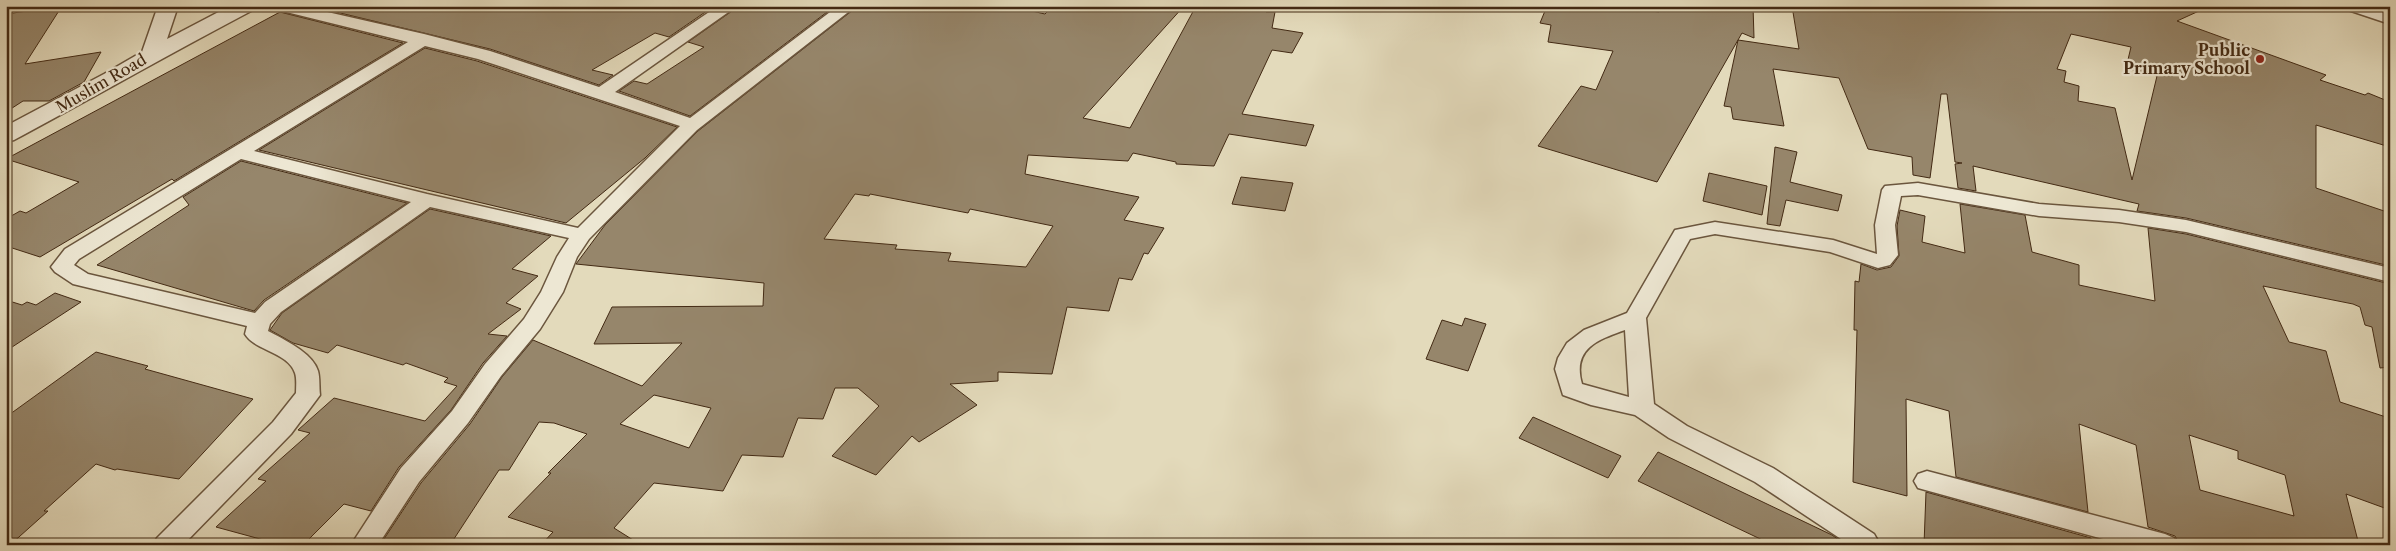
<svg xmlns="http://www.w3.org/2000/svg" width="2396" height="551" font-family="'Libre Caslon Text',serif">
<style>
.building{fill:#96866b;stroke:#432a14;fill-rule:evenodd}
.lines{fill:none;stroke-linecap:round;stroke-linejoin:round}
.minor-casing{stroke:#6b563e;stroke-width:3}
.tertiary-casing{stroke:#6b563e;stroke-width:3}
.minor{fill:#ede7d3;fill-rule:evenodd}
.tertiary{fill:#ede7d3;fill-rule:evenodd}
.poi-dot{fill:#8f2418;stroke:#ede7d3;stroke-width:2}
.labels{text-anchor:middle;dominant-baseline:central;stroke-width:4.5;stroke-linejoin:round;paint-order:stroke}
.poi-label{font-size:16px;font-weight:bold;fill:#432a14;stroke:#ede7d3;text-anchor:end}
.street-label{font-size:16px;fill:#432a14;stroke:#ede7d3}
</style>
<rect width="100%" height="100%" fill="#e3dabb"/>
<filter id="stains"><feTurbulence type="fractalNoise" baseFrequency=".004" numOctaves="4"/><feColorMatrix values="0 0 0 0 .2 0 0 0 0 .09 0 0 0 0 .02 0 0 0 .5 -.17"/></filter>
<radialGradient id="worn" r=".72"><stop offset=".6" stop-color="#630" stop-opacity="0"/><stop offset="1" stop-color="#630" stop-opacity=".3"/></radialGradient>
<g class="building">
<path d="M 62,6 L 25,64 L 101,52 L 84,82 L 49,101 L 23,101 L 6,112 L 6,14 Z"/>
<path d="M 311,6 L 714,6 L 669,37 L 655,33 L 592,70 L 613,75 L 599,85 L 490,49 Z"/>
<path d="M 739,6 L 835,6 L 690,116 L 619,91 L 634,81 L 647,84 L 704,47 L 688,42 Z"/>
<path d="M 858,6 L 1010,6 L 1045,14 L 1053,6 L 1184,6 L 1083,118 L 1130,128 L 1196,6 L 1269,6 L 1266,12 L 1275,12 L 1272,28 L 1303,33 L 1292,53 L 1272,50 L 1242,114 L 1314,125 L 1306,146 L 1229,134 L 1214,166 L 1176,164 L 1176,162 L 1133,153 L 1128,161 L 1028,155 L 1025,174 L 1139,197 L 1124,220 L 1164,228 L 1148,254 L 1144,253 L 1132,280 L 1119,278 L 1109,311 L 1067,307 L 1052,374 L 998,372 L 998,381 L 950,384 L 977,405 L 919,442 L 912,436 L 876,475 L 832,456 L 879,406 L 858,388 L 835,388 L 823,419 L 798,418 L 783,457 L 742,455 L 723,491 L 654,483 L 614,528 L 641,545 L 541,545 L 553,532 L 508,517 L 551,473 L 548,473 L 587,434 L 554,423 L 539,422 L 509,470 L 499,470 L 450,545 L 380,545 L 421,483 L 470,424 L 502,377 L 533,340 L 642,386 L 682,343 L 594,344 L 612,307 L 763,306 L 764,283 L 576,264 L 605,225 L 698,131 ZM 855,194 L 869,196 L 870,194 L 968,213 L 970,209 L 1053,226 L 1026,267 L 948,261 L 951,253 L 895,249 L 897,245 L 824,239 ZM 654,395 L 711,408 L 689,448 L 620,424 Z"/>
<path d="M 1547,6 L 1612,6 L 1659,12 L 1659,6 L 1753,6 L 1754,38 L 1742,33 L 1657,182 L 1538,146 L 1581,86 L 1596,90 L 1613,51 L 1548,42 L 1551,25 L 1540,23 Z"/>
<path d="M 1792,6 L 2210,6 L 2177,21 L 2326,75 L 2320,80 L 2365,95 L 2368,93 L 2390,102 L 2390,147 L 2316,125 L 2316,188 L 2390,213 L 2390,266 L 2186,218 L 2137,211 L 2139,204 L 1973,166 L 1976,191 L 1958,188 L 1955,164 L 1962,163 L 1955,162 L 1947,94 L 1941,94 L 1930,178 L 1913,175 L 1912,157 L 1868,149 L 1839,78 L 1773,69 L 1784,126 L 1733,119 L 1731,107 L 1724,106 L 1738,40 L 1799,49 ZM 2071,34 L 2131,47 L 2126,68 L 2157,76 L 2132,180 L 2115,108 L 2078,101 L 2079,86 L 2064,82 L 2066,71 L 2057,69 Z"/>
<path d="M 280,12 L 403,43 L 174,181 L 172,179 L 40,257 L 6,246 L 6,219 L 20,211 L 26,213 L 79,182 L 6,159 Z"/>
<path d="M 425,48 L 477,61 L 677,127 L 645,158 L 566,223 L 259,150 Z"/>
<path d="M 1775,147 L 1797,152 L 1790,182 L 1842,195 L 1838,211 L 1786,200 L 1780,226 L 1767,224 Z"/>
<path d="M 241,161 L 407,203 L 264,300 L 254,311 L 97,265 L 189,205 L 183,197 Z"/>
<path d="M 1709,173 L 1767,186 L 1762,215 L 1703,201 Z"/>
<path d="M 1241,177 L 1293,183 L 1285,211 L 1232,204 Z"/>
<path d="M 1960,204 L 2025,215 L 2032,252 L 2079,265 L 2079,285 L 2155,301 L 2148,228 L 2186,234 L 2390,284 L 2390,367 L 2380,368 L 2372,327 L 2365,325 L 2360,307 L 2353,304 L 2263,286 L 2289,342 L 2326,351 L 2340,402 L 2386,417 L 2390,467 L 2390,510 L 2346,494 L 2359,545 L 2180,545 L 2175,536 L 2148,527 L 2136,445 L 2079,424 L 2088,512 L 1956,477 L 1949,411 L 1906,399 L 1907,496 L 1853,482 L 1857,330 L 1854,330 L 1855,281 L 1859,282 L 1861,264 L 1877,270 L 1891,267 L 1899,256 L 1897,226 L 1900,210 L 1925,216 L 1922,242 L 1965,253 ZM 2189,435 L 2238,451 L 2238,459 L 2285,475 L 2294,516 L 2200,490 Z"/>
<path d="M 430,209 L 551,236 L 512,269 L 538,276 L 506,303 L 521,309 L 488,334 L 507,336 L 483,363 L 451,410 L 399,467 L 371,511 L 344,504 L 303,545 L 282,545 L 216,527 L 266,481 L 258,479 L 310,433 L 298,430 L 334,398 L 425,421 L 457,386 L 444,382 L 448,378 L 406,363 L 403,365 L 337,345 L 328,353 L 293,343 L 270,330 L 282,313 Z"/>
<path d="M 55,293 L 81,302 L 6,351 L 6,300 L 22,305 L 27,302 L 36,305 Z"/>
<path d="M 1465,318 L 1486,324 L 1468,371 L 1426,359 L 1442,320 L 1462,326 Z"/>
<path d="M 96,352 L 148,366 L 145,369 L 253,399 L 179,479 L 117,469 L 115,470 L 96,464 L 44,511 L 48,511 L 10,545 L 6,545 L 6,417 Z"/>
<path d="M 1533,417 L 1621,456 L 1608,478 L 1519,438 Z"/>
<path d="M 1658,452 L 1832,535 L 1846,545 L 1773,545 L 1638,481 Z"/>
<path d="M 1926,492 L 2091,538 L 2092,545 L 1924,545 Z"/>
</g>
<g class="lines">
<defs>
<g id="minor">
<path d="M 272,6 L 301,6 L 424,34 L 490,51 L 599,87 L 718,6 L 737,6 L 615,92 L 690,118 L 838,6 L 856,6 L 697,130 L 589,239 L 577,257 L 563,292 L 540,329 L 501,376 L 468,423 L 419,482 L 378,545 L 351,545 L 401,468 L 452,411 L 485,364 L 524,319 L 541,292 L 557,257 L 569,238 L 430,207 L 281,312 L 270,324 L 268,331 C 283,339 313,353 318,371 C 320,378 319,387 320,395 L 291,434 L 183,545 L 153,545 L 157,538 L 273,422 L 296,393 C 296,387 297,379 295,373 C 288,352 255,351 245,334 L 247,326 L 73,284 L 55,272 L 51,267 L 65,249 L 408,42 L 274,9 ZM 425,46 L 478,59 L 680,126 L 578,228 L 427,194 L 254,151 ZM 241,159 L 411,202 L 265,302 L 255,313 L 88,274 L 74,265 L 79,259 Z"/>
<path d="M 2343,6 L 2368,6 L 2390,14 L 2390,24 L 2345,9 Z"/>
<path d="M 1918,183 L 2039,204 L 2119,210 L 2186,220 L 2390,268 L 2390,282 L 2186,232 L 2119,222 L 2039,216 L 1918,195 L 1901,196 L 1895,225 L 1898,255 L 1890,265 L 1878,268 L 1830,252 L 1715,234 L 1690,239 L 1646,318 L 1654,404 L 1687,426 L 1773,468 L 1874,534 L 1878,541 L 1876,545 L 1850,545 L 1755,482 L 1669,438 L 1635,415 L 1591,405 L 1563,395 L 1555,369 L 1558,358 L 1567,343 L 1584,330 L 1627,313 L 1675,230 L 1715,222 L 1833,240 L 1877,254 L 1875,225 L 1882,190 L 1885,186 ZM 1625,330 L 1629,397 L 1582,384 C 1572,349 1597,340 1625,330 Z"/>
<path d="M 1927,471 L 2165,534 L 2174,538 L 2178,545 L 2125,545 L 1918,488 L 1914,481 L 1918,474 Z"/>
</g>
<path id="tertiary" d="M 158,6 L 178,6 L 167,39 L 230,6 L 256,6 L 253,10 C 173,52 94,97 14,140 L 6,142 L 6,126 L 104,74 L 142,52 Z"/>
</defs>
<use href="#minor" class="minor-casing"/>
<use href="#tertiary" class="tertiary-casing"/>
<use href="#minor" class="minor"/>
<use href="#tertiary" class="tertiary"/>
</g>
<circle class="poi-dot" cx="2260" cy="59" r="5"/>
<g class="labels">
<g class="poi-label">
<text x="2250" y="50">Public<tspan x="2250" dy="18">Primary School</tspan></text>
</g>
<g class="street-label">
<text transform="translate(101 83) rotate(-30)">Muslim Road</text>
</g>
</g>
<rect width="2396" height="551" fill="none" stroke="#e3dabb" stroke-width="25"/>
<rect x="8" y="8" width="2381" height="536" fill="none" stroke="#432a14" stroke-width="2.5"/>
<rect x="12" y="12" width="2371" height="526" fill="none" stroke="#432a14"/>
<rect width="100%" height="100%" filter="url(#stains)"/>
<rect width="100%" height="100%" fill="url(#worn)"/>
</svg>
